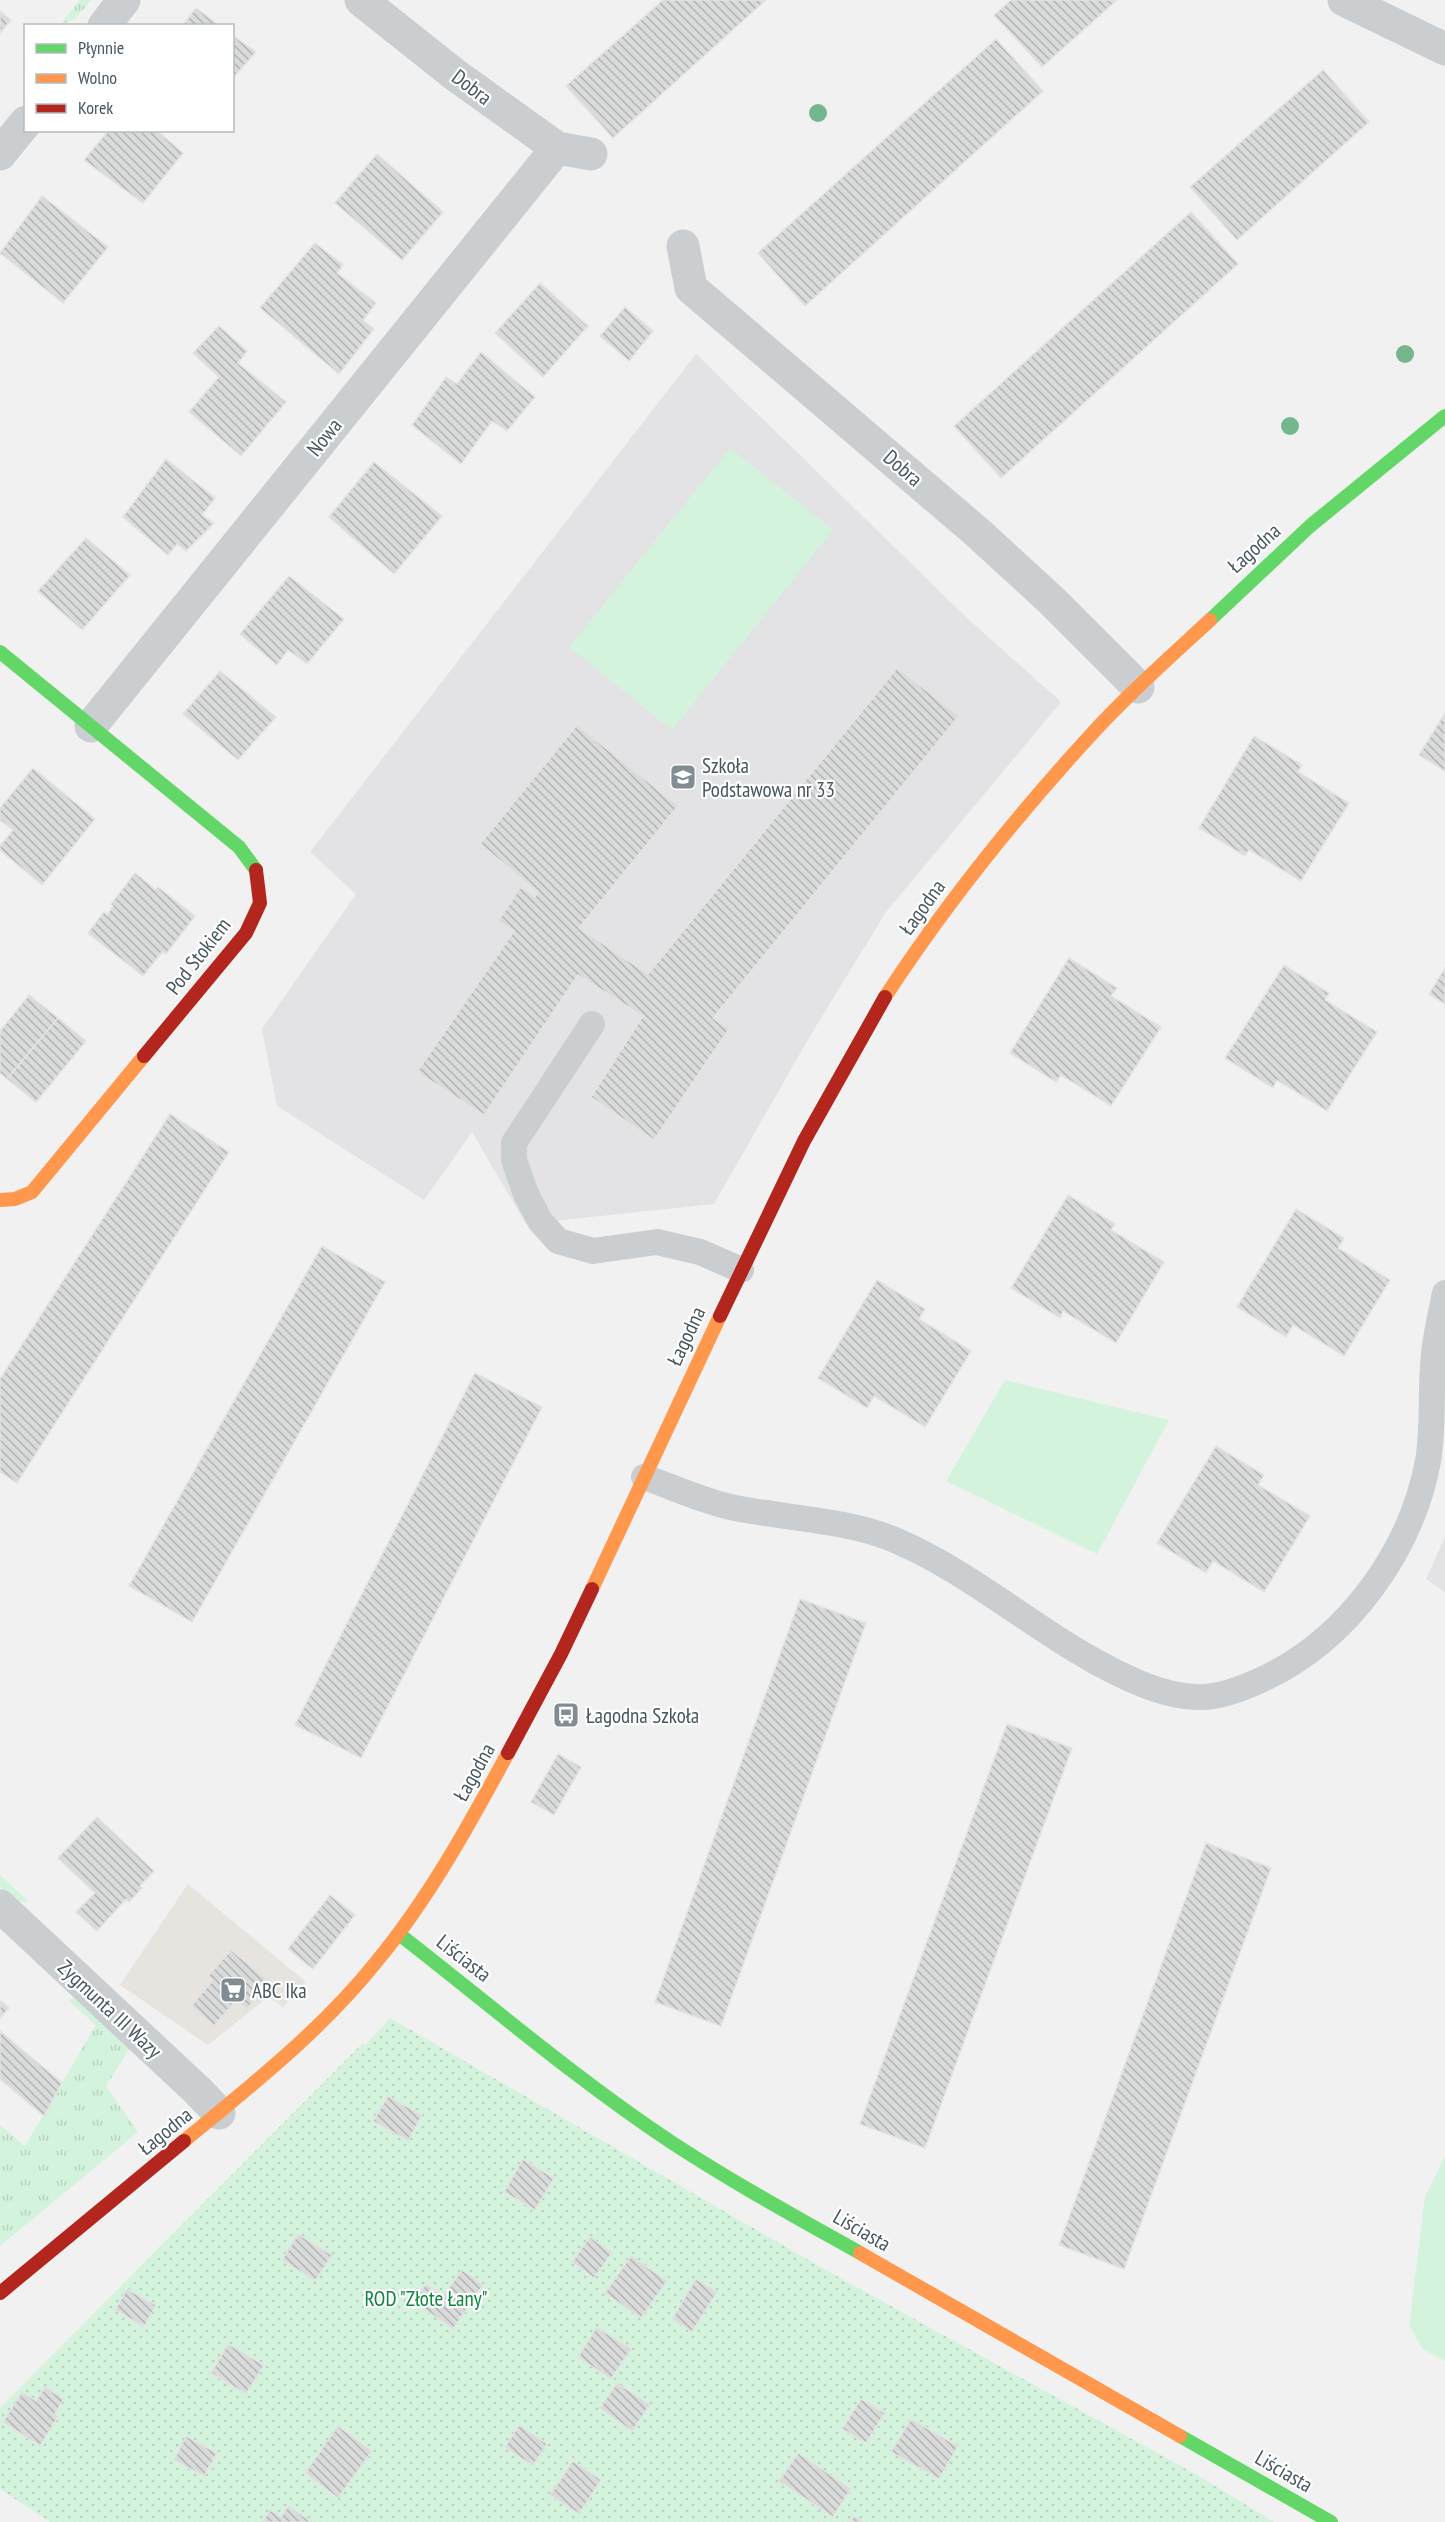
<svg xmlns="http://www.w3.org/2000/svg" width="1445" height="2522" font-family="'PT Sans Narrow',sans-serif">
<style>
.commercial{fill:#e7e3df}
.education{fill:#e3e2e4}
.grass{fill:url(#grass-tufts)}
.park{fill:#d4f3dc}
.garden{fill:url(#garden-dots)}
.building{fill:url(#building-back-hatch);stroke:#e3e3e4;stroke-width:1.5}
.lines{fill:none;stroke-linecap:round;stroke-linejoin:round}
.lane{stroke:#caced0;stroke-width:26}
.street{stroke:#caced0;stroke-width:33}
.fast{stroke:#63d668;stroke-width:14}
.slow{stroke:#ff974d;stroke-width:14}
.jam{stroke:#b3261e;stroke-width:14}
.tree{fill:#74b68d}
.labels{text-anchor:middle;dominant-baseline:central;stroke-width:4.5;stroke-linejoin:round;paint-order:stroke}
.street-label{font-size:21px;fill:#465760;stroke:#fff}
.poi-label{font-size:21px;fill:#465760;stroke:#fff;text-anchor:start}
.park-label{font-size:21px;fill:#0c863b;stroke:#fff}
</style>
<defs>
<pattern id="grass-tufts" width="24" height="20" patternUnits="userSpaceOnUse" patternTransform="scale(1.5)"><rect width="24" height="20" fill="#d4f3dc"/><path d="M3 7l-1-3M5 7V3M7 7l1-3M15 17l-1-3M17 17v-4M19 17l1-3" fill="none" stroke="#b7d2bf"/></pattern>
<pattern id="garden-dots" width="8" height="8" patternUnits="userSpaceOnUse" patternTransform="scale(1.5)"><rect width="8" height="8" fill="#d4f3dc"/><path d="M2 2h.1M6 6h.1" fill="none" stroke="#b7d2bf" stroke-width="1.8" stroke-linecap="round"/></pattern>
<pattern id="building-back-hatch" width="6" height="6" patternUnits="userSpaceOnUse" patternTransform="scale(1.5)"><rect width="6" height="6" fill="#d9dada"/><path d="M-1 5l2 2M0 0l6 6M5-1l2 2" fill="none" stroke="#b2b4b4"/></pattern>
</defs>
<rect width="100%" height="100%" fill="#f2f1f1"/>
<path class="commercial" d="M 188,1884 L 306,1982 L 283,2007 L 268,1997 L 208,2045 L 120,1985 Z"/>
<g class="education">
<path d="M 696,354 L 967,618 L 1061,702 L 886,912 L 810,1036 L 714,1204 L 526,1224 L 472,1132 L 424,1200 L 277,1106 L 262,1029 L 356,894 L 310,852 Z"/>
<path d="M 1445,1537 L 1445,1592 L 1426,1579 Z"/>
</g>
<g class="grass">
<path d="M 80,0 L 91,0 L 75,19 L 60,25 Z"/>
<path d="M 0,1875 L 29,1902 L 17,1902 L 0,1887 Z"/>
<path d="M 76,1995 L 132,2045 L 106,2086 L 138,2132 L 0,2246 L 0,2125 L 25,2146 L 96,2025 L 69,2001 Z"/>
</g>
<g class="park">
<path d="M 730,448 L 833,530 L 672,730 L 569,647 Z"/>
<path d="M 1005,1380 L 1169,1420 L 1097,1554 L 946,1481 Z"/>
<path d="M 1445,2156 L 1445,2361 L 1423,2349 L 1409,2326 L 1425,2197 Z"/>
</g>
<path class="garden" d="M 390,2018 L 831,2273 L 1197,2475 L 1274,2522 L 50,2522 L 0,2489 L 0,2408 L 362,2044 L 365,2045 Z"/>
<g class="building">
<path d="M 663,0 L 766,0 L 613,138 L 566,86 Z"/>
<path d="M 1011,0 L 1117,0 L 1042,67 L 994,15 Z"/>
<path d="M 196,8 L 220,26 L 182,26 Z"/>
<path d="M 0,11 L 11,20 L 0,33 Z"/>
<path d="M 232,35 L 256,52 L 232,79 Z"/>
<path d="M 996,39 L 1043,91 L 805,306 L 758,253 Z"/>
<path d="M 1323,70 L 1369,122 L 1237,240 L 1190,187 Z"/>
<path d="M 109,130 L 156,130 L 183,153 L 143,203 L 84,160 Z"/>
<path d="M 377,154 L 443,212 L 402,260 L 335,203 Z"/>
<path d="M 42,196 L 108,247 L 63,303 L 0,253 Z"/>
<path d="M 1191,212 L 1238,264 L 1001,478 L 954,426 Z"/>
<path d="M 315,243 L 343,265 L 337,273 L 376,303 L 363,320 L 374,329 L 339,374 L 260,308 Z"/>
<path d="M 540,283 L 588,326 L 543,377 L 495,333 Z"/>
<path d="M 625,307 L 653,331 L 629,361 L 600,336 Z"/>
<path d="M 219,326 L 247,351 L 238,363 L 286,402 L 241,456 L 189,412 L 219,377 L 193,353 Z"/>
<path d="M 481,352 L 535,397 L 507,431 L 492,421 L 461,464 L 412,425 L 446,377 L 457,384 Z"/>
<path d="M 166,459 L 215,498 L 202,515 L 214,523 L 186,551 L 177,544 L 168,555 L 123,517 Z"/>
<path d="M 374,462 L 442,516 L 394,574 L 329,517 Z"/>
<path d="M 86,538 L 130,575 L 82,630 L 38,591 Z"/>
<path d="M 289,576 L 344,619 L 307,664 L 288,650 L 277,665 L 240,634 Z"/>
<path d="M 897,668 L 959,716 L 713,1018 L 729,1029 L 654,1140 L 591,1097 L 643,1016 L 578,975 L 484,1115 L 417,1072 L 514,931 L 498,921 L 521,887 L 535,897 L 538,892 L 480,844 L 577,725 L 678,806 L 579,928 L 648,974 Z"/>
<path d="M 220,671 L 276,717 L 238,760 L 183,714 Z"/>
<path d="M 1445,713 L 1445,771 L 1419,755 Z"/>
<path d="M 1254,736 L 1302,765 L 1298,772 L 1349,803 L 1301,881 L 1249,850 L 1245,856 L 1199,828 Z"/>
<path d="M 33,768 L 95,819 L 42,885 L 0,850 L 0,846 L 13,830 L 0,820 L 0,808 Z"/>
<path d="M 135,873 L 156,890 L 158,887 L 195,916 L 166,954 L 162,952 L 143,976 L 88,933 L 104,912 L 107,915 L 113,906 L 111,904 Z"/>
<path d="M 1069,958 L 1117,988 L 1111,996 L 1161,1027 L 1111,1106 L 1061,1075 L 1056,1082 L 1010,1053 Z"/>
<path d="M 1284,965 L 1329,993 L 1325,1000 L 1377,1032 L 1327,1111 L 1277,1080 L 1273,1088 L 1225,1058 Z"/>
<path d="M 1445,968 L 1445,1004 L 1429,994 Z"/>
<path d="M 29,995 L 58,1018 L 7,1079 L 0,1073 L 0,1031 Z"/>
<path d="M 58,1018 L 86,1041 L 36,1102 L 7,1079 Z"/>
<path d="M 170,1114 L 229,1152 L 17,1483 L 0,1472 L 0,1379 Z"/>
<path d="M 1068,1195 L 1115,1224 L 1111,1230 L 1164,1262 L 1116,1343 L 1063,1311 L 1060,1318 L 1011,1288 Z"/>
<path d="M 1296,1209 L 1344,1238 L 1338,1248 L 1390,1280 L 1344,1356 L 1293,1325 L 1286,1337 L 1237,1307 Z"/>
<path d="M 322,1246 L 385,1282 L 192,1622 L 129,1586 Z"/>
<path d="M 877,1280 L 925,1309 L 919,1319 L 971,1351 L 925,1427 L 874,1396 L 867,1408 L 818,1378 Z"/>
<path d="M 475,1373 L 542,1407 L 361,1758 L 295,1725 Z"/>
<path d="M 1216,1446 L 1264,1475 L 1258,1485 L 1310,1516 L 1264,1592 L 1213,1561 L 1206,1573 L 1157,1543 Z"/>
<path d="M 800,1599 L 866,1623 L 721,2026 L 655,2002 Z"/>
<path d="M 1007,1724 L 1072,1748 L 925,2148 L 860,2124 Z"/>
<path d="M 558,1754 L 581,1767 L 554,1815 L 531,1802 Z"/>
<path d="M 97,1817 L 154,1871 L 140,1886 L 142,1888 L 129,1902 L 126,1899 L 97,1931 L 76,1912 L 95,1893 L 58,1858 Z"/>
<path d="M 1206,1843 L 1271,1868 L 1124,2269 L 1059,2245 Z"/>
<path d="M 330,1895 L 355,1915 L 313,1969 L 288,1949 Z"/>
<path d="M 231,1950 L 269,1981 L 247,2009 L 236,2000 L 214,2026 L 191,2006 L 213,1980 L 208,1976 Z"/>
<path d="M 0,2000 L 9,2008 L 0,2018 Z"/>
<path d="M 0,2031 L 62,2083 L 44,2116 L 0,2079 Z"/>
<path d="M 388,2096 L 422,2115 L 408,2141 L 373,2121 Z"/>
<path d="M 523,2159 L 554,2178 L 535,2210 L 504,2192 Z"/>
<path d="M 298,2234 L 332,2255 L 315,2281 L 282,2260 Z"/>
<path d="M 590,2237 L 612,2253 L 594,2278 L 572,2262 Z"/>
<path d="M 631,2256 L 667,2281 L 641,2318 L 605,2293 Z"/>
<path d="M 462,2270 L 483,2285 L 453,2329 L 413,2301 L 426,2284 L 443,2296 Z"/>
<path d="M 696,2279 L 717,2292 L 692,2332 L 672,2319 Z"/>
<path d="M 127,2289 L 156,2305 L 144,2327 L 115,2310 Z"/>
<path d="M 597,2327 L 631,2349 L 611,2379 L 578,2357 Z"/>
<path d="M 228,2344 L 264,2365 L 246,2394 L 211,2373 Z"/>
<path d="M 617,2383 L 650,2405 L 632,2431 L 600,2408 Z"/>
<path d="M 45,2387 L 64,2399 L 55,2414 L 58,2417 L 40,2446 L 3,2422 L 22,2392 L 36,2401 Z"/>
<path d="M 861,2399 L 885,2413 L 866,2443 L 842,2429 Z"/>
<path d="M 911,2419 L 958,2446 L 939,2479 L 891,2452 Z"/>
<path d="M 519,2425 L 547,2444 L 533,2466 L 505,2447 Z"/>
<path d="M 338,2426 L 372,2451 L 338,2498 L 305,2473 Z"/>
<path d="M 186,2436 L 217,2453 L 204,2476 L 174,2460 Z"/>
<path d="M 798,2453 L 851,2489 L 833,2517 L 779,2481 Z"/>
<path d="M 573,2461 L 601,2480 L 579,2514 L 550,2495 Z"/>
<path d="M 288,2506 L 312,2522 L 262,2522 L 270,2510 L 281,2517 Z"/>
<path d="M 854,2516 L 864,2522 L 850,2522 Z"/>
</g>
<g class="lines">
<g class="lane">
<path d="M 592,1024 L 514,1143 L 514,1160 L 526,1194 L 540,1221 L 558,1241 L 593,1251 L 657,1242 L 700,1252 L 741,1270"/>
<path d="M 644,1477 C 673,1487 704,1502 735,1508 C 786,1518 847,1520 895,1540 C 984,1578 1054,1649 1144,1685 C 1162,1692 1185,1698 1204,1697 C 1224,1696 1246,1687 1263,1679 C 1347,1640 1411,1552 1428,1461 C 1434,1426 1430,1390 1434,1354 C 1436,1334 1441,1313 1445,1293"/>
</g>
<g class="street">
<path d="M 361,0 L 454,74 L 557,148 L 591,154"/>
<path d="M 1344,0 L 1445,49"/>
<path d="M 104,26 L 124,0"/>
<path d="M 0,154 L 26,122"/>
<path d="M 683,246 L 691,288 L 978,533 L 1051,600 L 1138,687"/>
<path d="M 91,726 L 557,148"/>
<path d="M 0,1906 L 198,2091 L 219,2113"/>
</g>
<g class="fast">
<path d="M 1210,620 L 1310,526 L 1445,416"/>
<path d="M 0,652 L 239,847 L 256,870"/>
<path d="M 399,1934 C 489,2004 576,2079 671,2142 C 732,2182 796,2217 860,2253"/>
<path d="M 1180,2436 L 1331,2522"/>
</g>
<g class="slow">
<path d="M 885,997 C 945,905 1014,819 1088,738 C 1126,696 1169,658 1210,620"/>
<path d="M 0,1200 L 15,1199 L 32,1192 L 144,1056"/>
<path d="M 592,1589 L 720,1316"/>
<path d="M 184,2141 C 252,2085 322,2030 377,1961 C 429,1898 469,1825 508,1753"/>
<path d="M 860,2253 L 1180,2436"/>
</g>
<g class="jam">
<path d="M 144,1056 L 246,933 L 260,903 L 256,870"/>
<path d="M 720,1316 L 804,1141 L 885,997"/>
<path d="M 508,1753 L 561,1654 L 592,1589"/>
<path d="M 0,2293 L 184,2141"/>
</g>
</g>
<g class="tree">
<circle cx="818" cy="113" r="9"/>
<circle cx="1405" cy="354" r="9"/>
<circle cx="1290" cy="426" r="9"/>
</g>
<defs>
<symbol id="school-square" viewBox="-11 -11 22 22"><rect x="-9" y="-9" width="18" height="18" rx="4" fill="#828d93" stroke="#fff"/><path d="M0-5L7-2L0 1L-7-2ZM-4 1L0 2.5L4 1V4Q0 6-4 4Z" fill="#fff"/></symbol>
<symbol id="bus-square" viewBox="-11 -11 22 22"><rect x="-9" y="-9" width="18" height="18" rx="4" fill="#828d93" stroke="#fff"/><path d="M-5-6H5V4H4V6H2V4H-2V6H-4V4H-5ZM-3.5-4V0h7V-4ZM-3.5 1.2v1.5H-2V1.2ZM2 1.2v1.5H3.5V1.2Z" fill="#fff"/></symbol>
<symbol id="supermarket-square" viewBox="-11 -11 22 22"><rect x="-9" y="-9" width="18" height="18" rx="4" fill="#828d93" stroke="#fff"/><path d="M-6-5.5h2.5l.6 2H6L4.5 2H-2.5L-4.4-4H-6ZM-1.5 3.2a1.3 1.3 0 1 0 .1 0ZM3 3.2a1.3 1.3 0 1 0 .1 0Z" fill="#fff"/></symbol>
</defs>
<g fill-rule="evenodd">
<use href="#school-square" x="668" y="762" width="30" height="30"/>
<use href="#bus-square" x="551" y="1700" width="30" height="30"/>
<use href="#supermarket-square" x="218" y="1975" width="30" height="30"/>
</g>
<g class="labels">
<g class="street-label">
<text transform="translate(472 87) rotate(37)">Dobra</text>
<text transform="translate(324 437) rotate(-51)">Nowa</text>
<text transform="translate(903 468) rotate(41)">Dobra</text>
<text transform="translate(1254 548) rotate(-42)">Łagodna</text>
<text transform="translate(922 907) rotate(-54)">Łagodna</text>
<text transform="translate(198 956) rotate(-52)">Pod Stokiem</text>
<text transform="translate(686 1336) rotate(-65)">Łagodna</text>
<text transform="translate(474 1772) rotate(-61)">Łagodna</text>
<text transform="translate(464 1958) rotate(38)">Liściasta</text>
<text transform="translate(110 2009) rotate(43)">Zygmunta III Wazy</text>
<text transform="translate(165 2131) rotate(-39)">Łagodna</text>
<text transform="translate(862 2230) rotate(30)">Liściasta</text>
<text transform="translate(1284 2471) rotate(30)">Liściasta</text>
</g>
<g class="poi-label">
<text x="702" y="765">Szkoła<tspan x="702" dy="24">Podstawowa nr 33</tspan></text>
<text x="586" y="1715">Łagodna Szkoła</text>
<text x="252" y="1990">ABC Ika</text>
</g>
<g class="park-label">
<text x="426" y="2298">ROD "Złote Łany"</text>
</g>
</g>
<rect x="24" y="24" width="210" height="108" fill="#ffffff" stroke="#b5bcbf" stroke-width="1.5"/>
<rect x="36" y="44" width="30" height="9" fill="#63d668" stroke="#b5bcbf" stroke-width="1.5"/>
<text x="78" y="54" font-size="18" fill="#465760">Płynnie</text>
<rect x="36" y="74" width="30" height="9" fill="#ff974d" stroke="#b5bcbf" stroke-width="1.5"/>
<text x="78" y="84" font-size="18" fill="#465760">Wolno</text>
<rect x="36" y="104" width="30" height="9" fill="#b3261e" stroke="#b5bcbf" stroke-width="1.5"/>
<text x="78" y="114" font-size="18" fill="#465760">Korek</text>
</svg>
